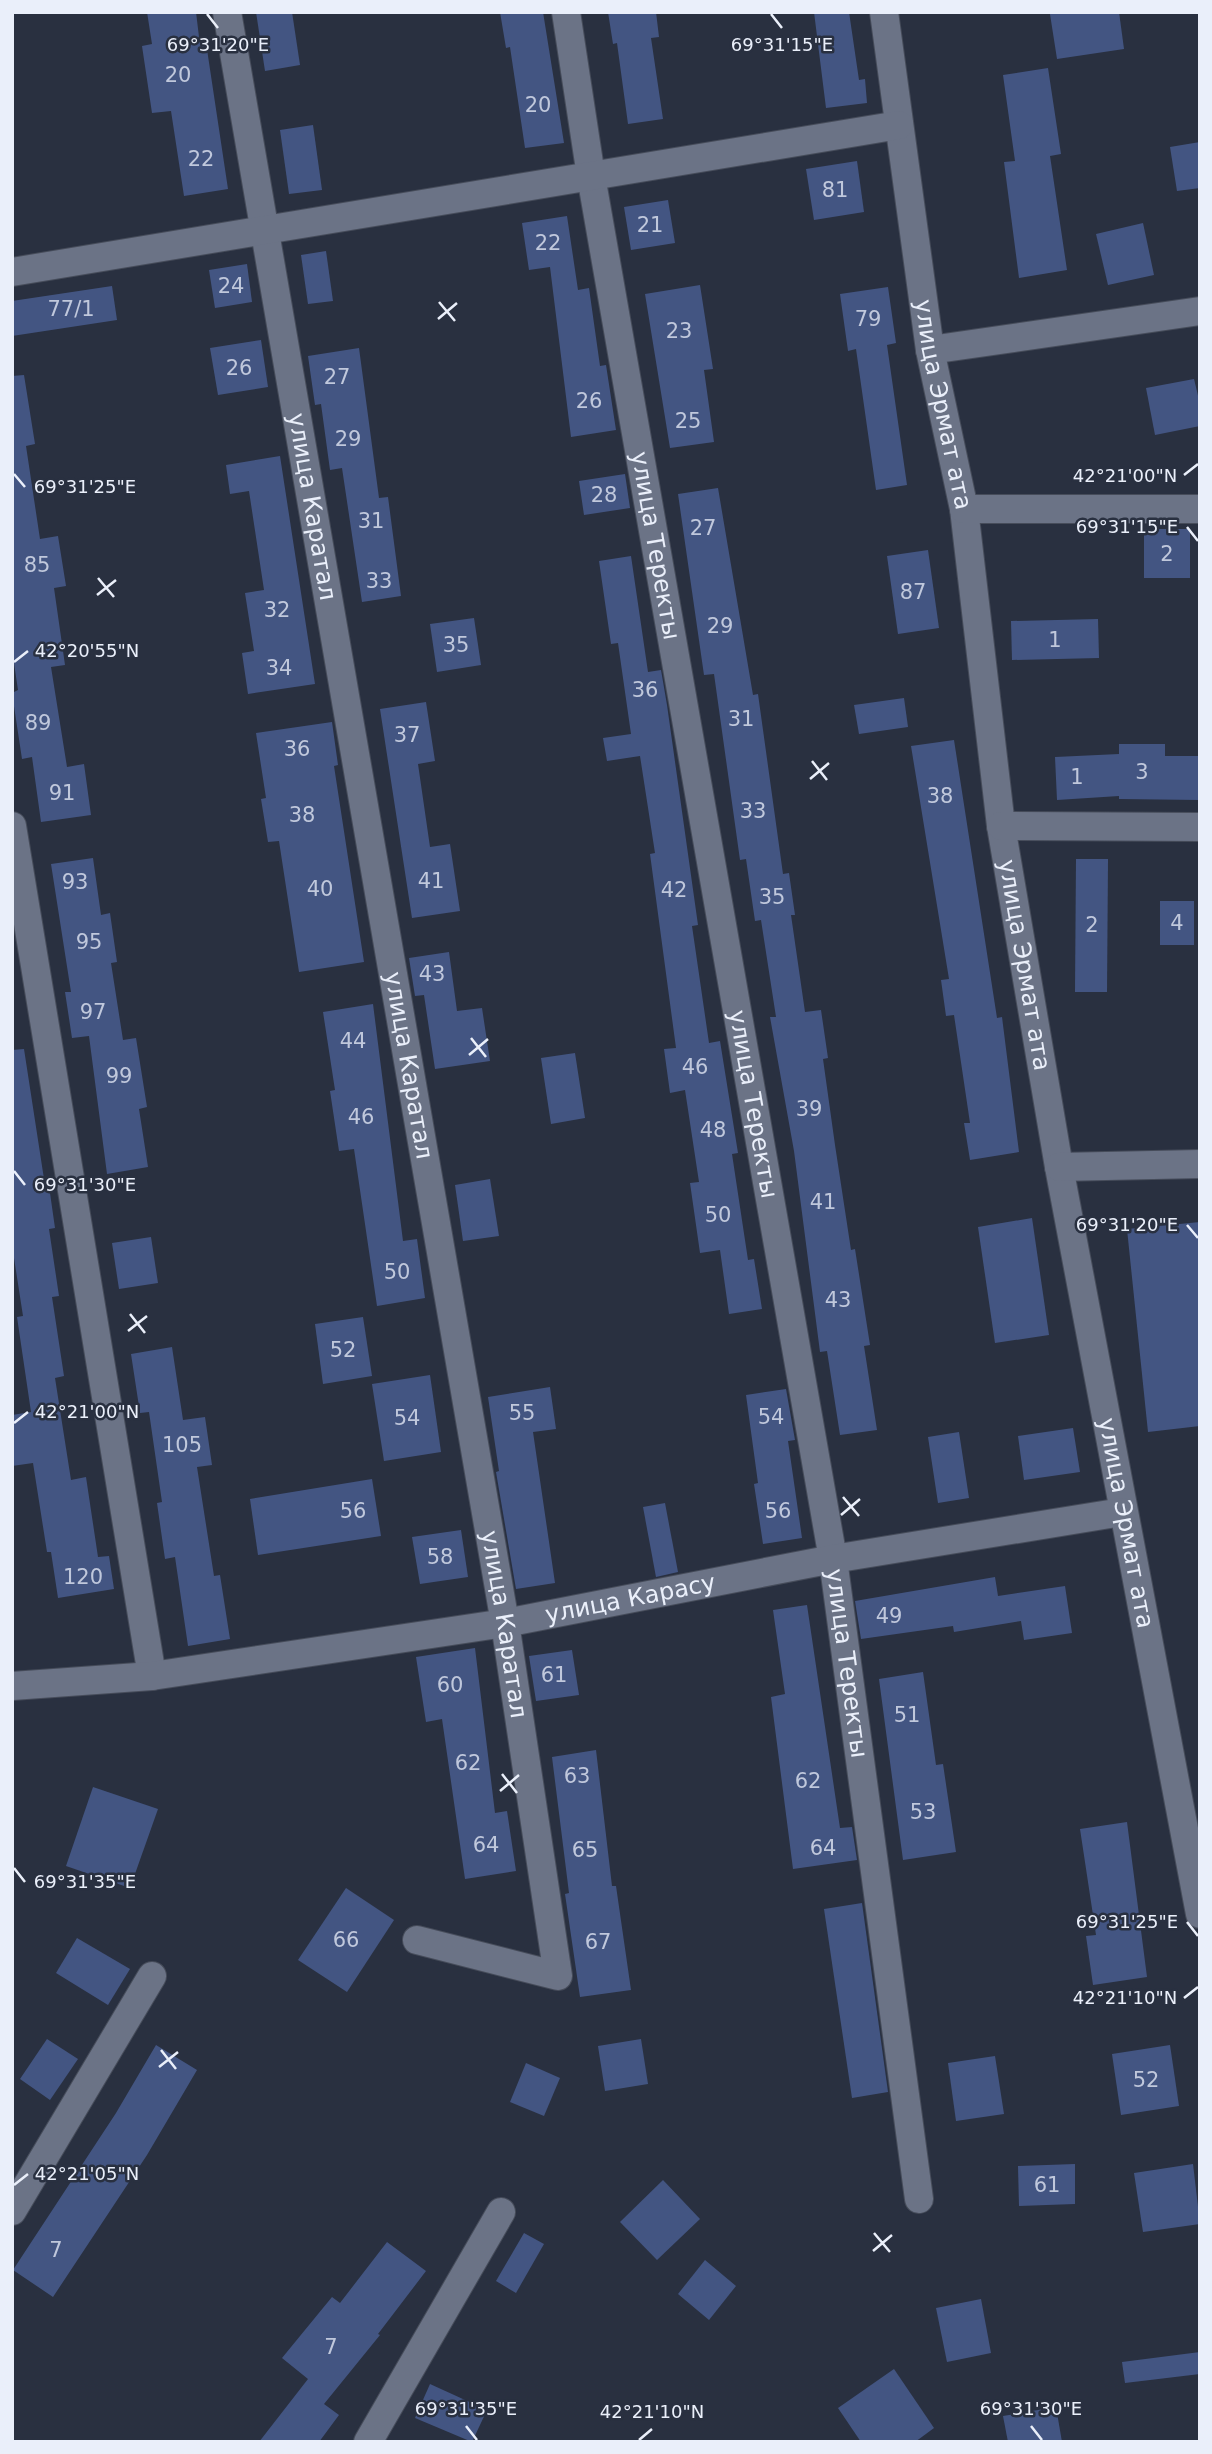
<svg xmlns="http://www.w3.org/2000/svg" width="1212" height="2454" font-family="'DejaVu Sans',sans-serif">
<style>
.building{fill:#435582}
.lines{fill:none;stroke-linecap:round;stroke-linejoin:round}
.minor-casing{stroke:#464c5a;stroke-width:30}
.minor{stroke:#6b7386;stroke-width:28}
.ticks{fill:none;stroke:#eaeffa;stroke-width:2.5}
.labels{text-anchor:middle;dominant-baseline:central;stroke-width:5;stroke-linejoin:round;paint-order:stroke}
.number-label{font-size:21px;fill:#c0c8dc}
.street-label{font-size:24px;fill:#eaeffa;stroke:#293040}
.ticks-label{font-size:18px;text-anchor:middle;fill:#eaeffa;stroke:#293040;stroke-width:5;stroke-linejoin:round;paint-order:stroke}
</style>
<rect width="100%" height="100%" fill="#293040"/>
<g class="building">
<path d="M 147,12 L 196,12 L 199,37 L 205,36 L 228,189 L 184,196 L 171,111 L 152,113 L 142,46 L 152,44 Z"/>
<path d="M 256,12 L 292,12 L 300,65 L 265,71 Z"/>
<path d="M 500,12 L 543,12 L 564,143 L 525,148 L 510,47 L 506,48 Z"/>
<path d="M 608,12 L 656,12 L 659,37 L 651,38 L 663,119 L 628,124 L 617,43 L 613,44 Z"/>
<path d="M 814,12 L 849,12 L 859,80 L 865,79 L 867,103 L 826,108 Z"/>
<path d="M 1062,12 L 1119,12 L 1124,49 L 1057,59 L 1050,14 Z"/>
<path d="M 1048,68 L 1061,154 L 1050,156 L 1067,270 L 1019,278 L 1004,162 L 1015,161 L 1003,75 Z"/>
<path d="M 313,125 L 322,190 L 289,194 L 280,130 Z"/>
<path d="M 1200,142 L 1200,188 L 1177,191 L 1170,147 Z"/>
<path d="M 857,161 L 864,212 L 814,220 L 806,169 Z"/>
<path d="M 668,200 L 675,243 L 631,250 L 624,207 Z"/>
<path d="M 567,216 L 578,290 L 589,288 L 600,366 L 606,365 L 616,430 L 571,437 L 550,267 L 529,270 L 522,223 Z"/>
<path d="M 1143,223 L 1154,275 L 1108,285 L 1096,234 Z"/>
<path d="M 326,251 L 333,301 L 308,304 L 301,255 Z"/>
<path d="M 247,264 L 252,302 L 215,308 L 209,270 Z"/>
<path d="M 700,285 L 713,369 L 704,370 L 714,442 L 670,448 L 645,294 Z"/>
<path d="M 112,286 L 117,320 L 12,336 L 12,301 Z"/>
<path d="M 888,287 L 896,343 L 887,345 L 907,485 L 876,490 L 856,349 L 848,351 L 840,294 Z"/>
<path d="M 261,340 L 268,387 L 218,395 L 210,348 Z"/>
<path d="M 359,348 L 379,498 L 388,497 L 401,596 L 362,602 L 342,468 L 330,470 L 321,404 L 315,405 L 308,356 Z"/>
<path d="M 24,375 L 35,444 L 26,446 L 40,539 L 58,536 L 66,586 L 54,588 L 65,665 L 51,667 L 67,767 L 84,764 L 91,815 L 41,822 L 32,757 L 22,759 L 12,693 L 18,690 L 12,650 L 12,376 Z"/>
<path d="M 1194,379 L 1200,404 L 1200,426 L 1155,435 L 1146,388 Z"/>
<path d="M 280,456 L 315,684 L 248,694 L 242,653 L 254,651 L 245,593 L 264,590 L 249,491 L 230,494 L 226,465 Z"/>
<path d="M 625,474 L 630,508 L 584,515 L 579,481 Z"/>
<path d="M 718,488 L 753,695 L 758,694 L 783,874 L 789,873 L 795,915 L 791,915 L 805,1012 L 821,1010 L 828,1058 L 823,1059 L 835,1145 L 851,1250 L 855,1249 L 870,1345 L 864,1346 L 877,1430 L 840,1435 L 827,1351 L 820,1352 L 794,1151 L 770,1017 L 776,1017 L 761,920 L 755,921 L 746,859 L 740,860 L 714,674 L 704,675 L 678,494 Z"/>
<rect x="1144" y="529" width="46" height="49"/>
<path d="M 928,550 L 939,628 L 898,634 L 887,556 Z"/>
<path d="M 631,556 L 648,672 L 661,670 L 667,705 L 698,925 L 692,926 L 709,1043 L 720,1041 L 738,1153 L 732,1154 L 748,1260 L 754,1259 L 762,1309 L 729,1314 L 720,1250 L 700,1253 L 690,1183 L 699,1182 L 685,1090 L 670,1093 L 664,1049 L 676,1048 L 650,854 L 655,853 L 640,756 L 607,761 L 603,738 L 631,734 L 618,643 L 611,644 L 599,561 Z"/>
<path d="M 474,618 L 481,665 L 437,672 L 430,624 Z"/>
<path d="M 1098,619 L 1099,658 L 1012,660 L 1011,621 Z"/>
<path d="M 904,698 L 908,727 L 859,734 L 854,705 Z"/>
<path d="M 426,702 L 435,761 L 418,764 L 430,847 L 450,844 L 460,911 L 412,918 L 380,709 Z"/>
<path d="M 332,722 L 338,765 L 334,766 L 364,962 L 299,972 L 279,841 L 268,842 L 261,799 L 266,798 L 256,733 Z"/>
<path d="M 954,740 L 997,1018 L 1002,1017 L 1019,1152 L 970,1160 L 964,1123 L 970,1123 L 954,1015 L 946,1016 L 941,980 L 949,979 L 911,746 Z"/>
<path d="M 1119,744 L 1165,744 L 1165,756 L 1200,756 L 1200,800 L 1119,799 L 1119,796 L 1057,800 L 1055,757 L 1119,754 Z"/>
<path d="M 93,858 L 101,915 L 110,913 L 117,962 L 111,963 L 123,1040 L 136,1038 L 147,1107 L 139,1109 L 148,1167 L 107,1174 L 89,1036 L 72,1038 L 65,992 L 71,992 L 51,864 Z"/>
<path d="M 1076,859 L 1108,859 L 1107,992 L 1075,992 Z"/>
<rect x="1160" y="901" width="34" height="44"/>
<path d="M 449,952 L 457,1011 L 482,1008 L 490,1061 L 435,1069 L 424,995 L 415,996 L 409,958 Z"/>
<path d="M 373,1004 L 403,1241 L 417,1239 L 425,1298 L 377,1306 L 354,1149 L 339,1151 L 330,1091 L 335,1090 L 323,1012 Z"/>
<path d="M 24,1049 L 44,1179 L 48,1179 L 55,1228 L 49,1229 L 59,1296 L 52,1297 L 64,1376 L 55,1378 L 71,1480 L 86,1477 L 98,1557 L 109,1556 L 114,1589 L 58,1598 L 51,1552 L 47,1552 L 33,1463 L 12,1466 L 12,1415 L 31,1412 L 17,1317 L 23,1316 L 12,1245 L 12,1050 Z"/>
<path d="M 575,1053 L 585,1118 L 551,1124 L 541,1058 Z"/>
<path d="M 490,1179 L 499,1236 L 463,1241 L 455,1185 Z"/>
<path d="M 1032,1218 L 1049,1335 L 995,1343 L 978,1227 Z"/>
<path d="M 1200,1222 L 1200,1426 L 1148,1432 L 1127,1229 Z"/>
<path d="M 151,1237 L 158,1283 L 119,1289 L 112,1243 Z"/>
<path d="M 363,1317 L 372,1376 L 323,1384 L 315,1324 Z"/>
<path d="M 172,1347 L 183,1420 L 205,1417 L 212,1465 L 197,1467 L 214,1576 L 220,1575 L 230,1639 L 188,1646 L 175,1557 L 165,1559 L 157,1503 L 162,1502 L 149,1412 L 140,1413 L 131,1354 Z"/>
<path d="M 430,1375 L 441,1452 L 384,1461 L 372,1384 Z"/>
<path d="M 550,1387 L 556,1429 L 533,1432 L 555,1583 L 516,1589 L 496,1472 L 499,1471 L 488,1397 Z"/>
<path d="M 786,1389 L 795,1440 L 788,1441 L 802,1538 L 763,1544 L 754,1484 L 758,1483 L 746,1395 Z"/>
<path d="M 1073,1428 L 1080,1472 L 1024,1480 L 1018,1436 Z"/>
<path d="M 959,1432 L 969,1498 L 938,1503 L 928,1437 Z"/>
<path d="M 372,1479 L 381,1536 L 258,1555 L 250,1499 Z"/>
<path d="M 665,1503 L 678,1572 L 656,1577 L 643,1507 Z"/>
<path d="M 461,1530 L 468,1577 L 420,1584 L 412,1537 Z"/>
<path d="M 995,1577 L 998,1596 L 1065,1586 L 1072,1633 L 1024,1640 L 1021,1621 L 954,1632 L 953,1626 L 861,1639 L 855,1601 Z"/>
<path d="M 807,1605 L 840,1828 L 852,1827 L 857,1860 L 793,1869 L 771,1697 L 785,1694 L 773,1610 Z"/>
<path d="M 475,1648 L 495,1813 L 507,1811 L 516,1871 L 465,1879 L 442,1719 L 426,1722 L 416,1657 Z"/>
<path d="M 572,1650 L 579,1695 L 536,1701 L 529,1656 Z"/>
<path d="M 923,1672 L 936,1765 L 943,1764 L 956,1852 L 903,1860 L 879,1679 Z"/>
<path d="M 596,1750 L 612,1886 L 616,1886 L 631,1990 L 580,1997 L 565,1894 L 569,1893 L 552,1757 Z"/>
<path d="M 93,1787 L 158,1809 L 130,1888 L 66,1866 Z"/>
<path d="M 1127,1822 L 1147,1977 L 1093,1985 L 1086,1936 L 1096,1935 L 1080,1829 Z"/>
<path d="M 346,1888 L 394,1920 L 347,1992 L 298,1960 Z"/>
<path d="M 862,1903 L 888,2092 L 852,2098 L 824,1909 Z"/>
<path d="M 77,1938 L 130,1969 L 108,2005 L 56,1973 Z"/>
<path d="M 47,2039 L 78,2059 L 50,2100 L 20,2079 Z"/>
<path d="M 641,2039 L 648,2084 L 605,2091 L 598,2046 Z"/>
<path d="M 156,2045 L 197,2070 L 147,2155 L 53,2297 L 13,2270 L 116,2113 Z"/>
<path d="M 1170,2045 L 1179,2106 L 1121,2115 L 1112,2054 Z"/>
<path d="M 995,2056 L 1004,2114 L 956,2121 L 948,2063 Z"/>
<path d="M 526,2063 L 560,2078 L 544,2116 L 510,2102 Z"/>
<path d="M 1075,2164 L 1075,2204 L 1019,2206 L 1018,2166 Z"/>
<path d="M 1193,2164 L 1200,2224 L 1143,2232 L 1134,2173 Z"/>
<path d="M 663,2180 L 700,2219 L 657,2260 L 620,2222 Z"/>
<path d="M 524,2233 L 544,2244 L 516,2293 L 496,2281 Z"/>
<path d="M 387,2242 L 426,2271 L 378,2334 L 380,2335 L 324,2404 L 339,2415 L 319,2442 L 259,2442 L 308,2379 L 282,2358 L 332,2297 L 340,2303 Z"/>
<path d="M 705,2260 L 736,2286 L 709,2320 L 678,2294 Z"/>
<path d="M 981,2299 L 991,2353 L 947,2362 L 936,2308 Z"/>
<path d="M 1200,2352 L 1200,2374 L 1125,2383 L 1122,2362 Z"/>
<path d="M 894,2369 L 934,2428 L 915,2442 L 861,2442 L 838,2408 Z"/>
<path d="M 430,2384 L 487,2410 L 472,2442 L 415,2418 Z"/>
<path d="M 1056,2407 L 1062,2442 L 1008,2442 L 1003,2416 Z"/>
</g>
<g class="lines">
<defs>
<g id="minor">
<path id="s1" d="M 227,12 L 505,1623 L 558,1976 L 417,1940"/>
<path id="s2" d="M 566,12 L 591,176 L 833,1559 L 919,2199"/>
<path id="s3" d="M 884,12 L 930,350 L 964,509 L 1001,826 L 1059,1167 L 1200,1914"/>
<path d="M 12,272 L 899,125"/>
<path d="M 930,350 L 1200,311"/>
<path d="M 964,509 L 1200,509"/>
<path d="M 12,826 L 152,1676"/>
<path d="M 1001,826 L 1200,827"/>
<path d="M 1059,1167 L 1200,1164"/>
<path id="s4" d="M 12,1686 L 152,1676 L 505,1623 L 833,1559 L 1122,1512"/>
<path d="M 12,2211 L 152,1976"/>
<path d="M 368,2442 L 501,2212"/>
</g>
</defs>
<use href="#minor" class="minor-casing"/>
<use href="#minor" class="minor"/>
</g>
<path class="ticks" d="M 207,14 L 218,28M 771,14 L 782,28M 439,302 L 455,321M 438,319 L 457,303M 14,474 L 25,487M 1184,475 L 1198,464M 1187,527 L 1198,541M 98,578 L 114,597M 97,595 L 116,580M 14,662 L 28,651M 812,761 L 827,780M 810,779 L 829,763M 471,1038 L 486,1057M 469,1055 L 488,1039M 14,1171 L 25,1185M 1187,1225 L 1198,1238M 130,1314 L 145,1333M 128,1331 L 147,1316M 14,1423 L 28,1412M 843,1497 L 859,1516M 841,1515 L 860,1499M 502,1774 L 517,1793M 500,1791 L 519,1775M 14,1868 L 25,1882M 1187,1922 L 1198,1936M 1184,1998 L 1198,1987M 161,2050 L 176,2069M 159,2067 L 178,2052M 14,2185 L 28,2174M 874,2233 L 890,2252M 873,2251 L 892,2235M 466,2426 L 477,2440M 1031,2426 L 1042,2440M 639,2440 L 652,2429"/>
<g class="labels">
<g class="number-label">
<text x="178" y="75">20</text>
<text x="538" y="105">20</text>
<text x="201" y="159">22</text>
<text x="835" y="190">81</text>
<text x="650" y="225">21</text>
<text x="548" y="243">22</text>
<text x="231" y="286">24</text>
<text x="71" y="309">77/1</text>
<text x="868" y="319">79</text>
<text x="679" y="331">23</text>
<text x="239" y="368">26</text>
<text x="337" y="377">27</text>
<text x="589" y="401">26</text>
<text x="688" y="421">25</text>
<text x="348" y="439">29</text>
<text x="604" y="495">28</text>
<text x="371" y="521">31</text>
<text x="703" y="528">27</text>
<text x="1167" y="554">2</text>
<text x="37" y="565">85</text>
<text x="379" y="581">33</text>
<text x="913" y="592">87</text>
<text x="277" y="610">32</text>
<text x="720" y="626">29</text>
<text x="1055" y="640">1</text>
<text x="456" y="645">35</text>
<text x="279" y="668">34</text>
<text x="645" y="690">36</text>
<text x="741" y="719">31</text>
<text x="38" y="723">89</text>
<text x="407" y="735">37</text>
<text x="297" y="749">36</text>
<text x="1142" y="772">3</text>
<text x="1077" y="777">1</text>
<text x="62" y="793">91</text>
<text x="940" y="796">38</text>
<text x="753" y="811">33</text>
<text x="302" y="815">38</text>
<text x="431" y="881">41</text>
<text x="75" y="882">93</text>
<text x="320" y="889">40</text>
<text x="674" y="890">42</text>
<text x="772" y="897">35</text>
<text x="1177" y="923">4</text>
<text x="1092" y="925">2</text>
<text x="89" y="942">95</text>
<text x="432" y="974">43</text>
<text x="93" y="1012">97</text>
<text x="353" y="1041">44</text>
<text x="695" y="1067">46</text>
<text x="119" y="1076">99</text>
<text x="809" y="1109">39</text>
<text x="361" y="1117">46</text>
<text x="713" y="1130">48</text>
<text x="823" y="1202">41</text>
<text x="718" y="1215">50</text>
<text x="397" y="1272">50</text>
<text x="838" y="1300">43</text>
<text x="343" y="1350">52</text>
<text x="522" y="1413">55</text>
<text x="771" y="1417">54</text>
<text x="407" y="1418">54</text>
<text x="182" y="1445">105</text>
<text x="353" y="1511">56</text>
<text x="778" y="1511">56</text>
<text x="440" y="1557">58</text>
<text x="83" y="1577">120</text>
<text x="889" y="1616">49</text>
<text x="554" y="1675">61</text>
<text x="450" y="1685">60</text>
<text x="907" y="1715">51</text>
<text x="468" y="1763">62</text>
<text x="577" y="1776">63</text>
<text x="808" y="1781">62</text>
<text x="923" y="1812">53</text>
<text x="486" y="1845">64</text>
<text x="823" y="1848">64</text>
<text x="585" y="1850">65</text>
<text x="346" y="1940">66</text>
<text x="598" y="1942">67</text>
<text x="1146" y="2080">52</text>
<text x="1047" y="2185">61</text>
<text x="56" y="2250">7</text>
<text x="331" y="2347">7</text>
</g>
<g class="street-label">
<text stroke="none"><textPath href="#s3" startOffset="397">улица Эрмат ата</textPath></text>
<text stroke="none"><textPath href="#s1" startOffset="502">улица Каратал</textPath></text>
<text stroke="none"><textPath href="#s2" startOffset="541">улица Теректы</textPath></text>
<text stroke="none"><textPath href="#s3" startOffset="964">улица Эрмат ата</textPath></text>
<text stroke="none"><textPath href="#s1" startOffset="1069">улица Каратал</textPath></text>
<text stroke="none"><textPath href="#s2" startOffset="1108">улица Теректы</textPath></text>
<text stroke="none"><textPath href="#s3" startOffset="1531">улица Эрмат ата</textPath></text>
<text stroke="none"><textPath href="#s4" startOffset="625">улица Карасу</textPath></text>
<text stroke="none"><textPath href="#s1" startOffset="1636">улица Каратал</textPath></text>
<text stroke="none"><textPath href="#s2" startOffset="1675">улица Теректы</textPath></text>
</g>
</g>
<g class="ticks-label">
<text x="218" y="51">69°31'20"E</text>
<text x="782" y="51">69°31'15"E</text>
<text x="1125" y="482">42°21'00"N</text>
<text x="85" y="493">69°31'25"E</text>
<text x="1127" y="533">69°31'15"E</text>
<text x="87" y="657">42°20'55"N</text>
<text x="85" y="1191">69°31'30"E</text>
<text x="1127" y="1231">69°31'20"E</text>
<text x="87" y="1418">42°21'00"N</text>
<text x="85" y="1888">69°31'35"E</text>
<text x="1127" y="1928">69°31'25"E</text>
<text x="1125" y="2004">42°21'10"N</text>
<text x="87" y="2180">42°21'05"N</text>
<text x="466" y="2415">69°31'35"E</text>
<text x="1031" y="2415">69°31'30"E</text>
<text x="652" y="2418">42°21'10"N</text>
</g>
<rect width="1212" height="2454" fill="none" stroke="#eaeffa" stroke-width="28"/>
</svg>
